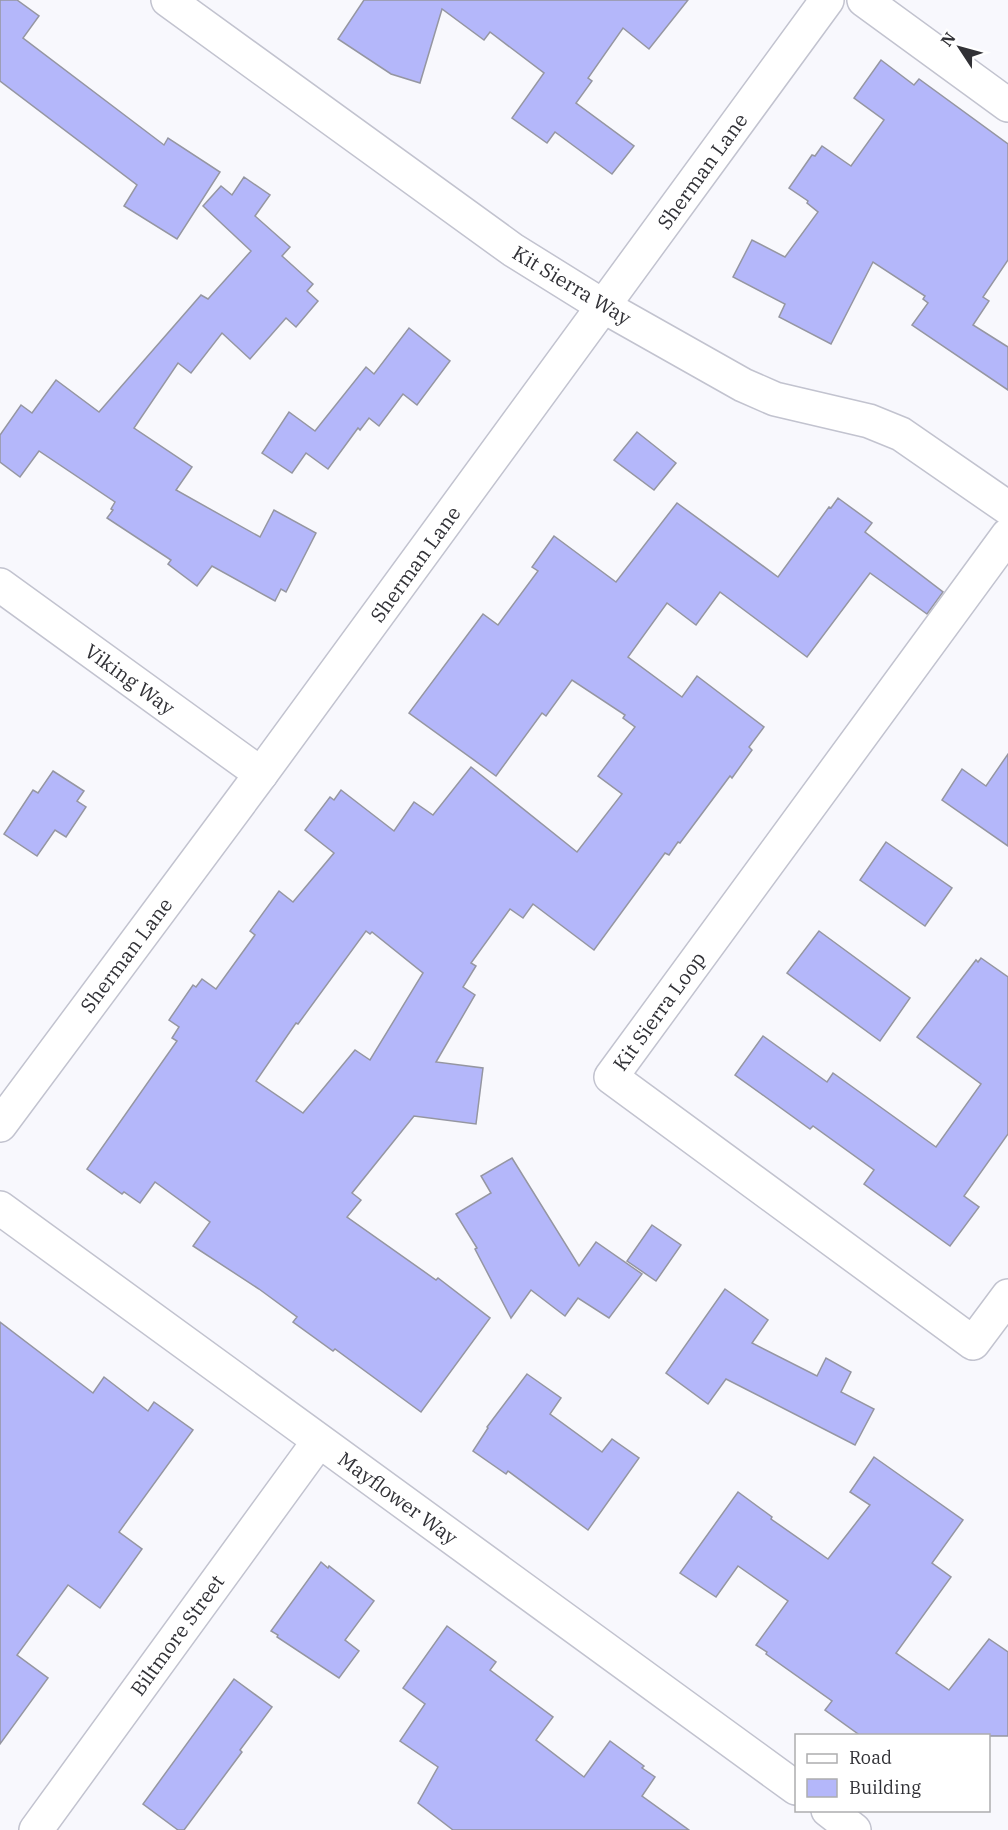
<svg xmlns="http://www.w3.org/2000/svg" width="1008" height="1830" font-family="'IBM Plex Serif',serif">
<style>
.building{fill:#b4b7fa;stroke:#9596a1;stroke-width:1.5;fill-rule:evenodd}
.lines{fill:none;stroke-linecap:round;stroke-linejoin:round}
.minor-casing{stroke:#c2c3cf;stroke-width:36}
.minor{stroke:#fff;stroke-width:33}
.labels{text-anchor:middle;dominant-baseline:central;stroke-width:5;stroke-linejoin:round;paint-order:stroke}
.street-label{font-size:20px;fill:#313136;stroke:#fff}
</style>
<rect width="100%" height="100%" fill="#f8f8fd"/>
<g class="building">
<path d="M 0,0 L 17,0 L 39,16 L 23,38 L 164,145 L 168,138 L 220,172 L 177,239 L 124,206 L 137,185 L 0,81 Z"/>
<path d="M 364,0 L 688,0 L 649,49 L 623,28 L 588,78 L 592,81 L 576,103 L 634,146 L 612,174 L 555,132 L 547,143 L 512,118 L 544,73 L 490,32 L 484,40 L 442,9 L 420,83 L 391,74 L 338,39 Z"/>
<path d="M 881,60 L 914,85 L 919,79 L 1008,144 L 1008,260 L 983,297 L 989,301 L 973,325 L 1008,347 L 1008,390 L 912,325 L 928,303 L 923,299 L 925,296 L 873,262 L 831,344 L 779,317 L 785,304 L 733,277 L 752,240 L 785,257 L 818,212 L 807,203 L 808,201 L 789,188 L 812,155 L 815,156 L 822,146 L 851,166 L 884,120 L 854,98 Z"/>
<path d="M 244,177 L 270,195 L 255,216 L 290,247 L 282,256 L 313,284 L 307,291 L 318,301 L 296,327 L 286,318 L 250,359 L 222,333 L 191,373 L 178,363 L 134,428 L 192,467 L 176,490 L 260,537 L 274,510 L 316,533 L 286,592 L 281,589 L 275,601 L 212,566 L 197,586 L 168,564 L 171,560 L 107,518 L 113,510 L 111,509 L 115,502 L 39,451 L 20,477 L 0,462 L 0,435 L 21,405 L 32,413 L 56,380 L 99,412 L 201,295 L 208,299 L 251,251 L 203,206 L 221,186 L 232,195 Z"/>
<path d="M 409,328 L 450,361 L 417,405 L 403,394 L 379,426 L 369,418 L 360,430 L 358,428 L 328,469 L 306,453 L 292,473 L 262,453 L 289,412 L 315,431 L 366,367 L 374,374 Z"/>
<path d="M 637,432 L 676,463 L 654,490 L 614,460 Z"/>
<path d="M 838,498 L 872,523 L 865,532 L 943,592 L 927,614 L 870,573 L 807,657 L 720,592 L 696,625 L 667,603 L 628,657 L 682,697 L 697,676 L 764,727 L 749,747 L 752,750 L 732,778 L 730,776 L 680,843 L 678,842 L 669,855 L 665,853 L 594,950 L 533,904 L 523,918 L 510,909 L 471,963 L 476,966 L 463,987 L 475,995 L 436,1062 L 483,1068 L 476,1124 L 414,1116 L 352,1193 L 361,1200 L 347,1217 L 436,1280 L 438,1278 L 490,1318 L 421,1412 L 335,1349 L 333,1351 L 293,1322 L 297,1317 L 259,1289 L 193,1246 L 210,1222 L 155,1182 L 140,1203 L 124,1192 L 122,1194 L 87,1169 L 177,1041 L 172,1038 L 179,1027 L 169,1020 L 193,985 L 196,987 L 202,979 L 216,989 L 255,935 L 250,931 L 279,891 L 293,902 L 334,853 L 305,830 L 330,797 L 334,800 L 341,790 L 394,831 L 414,802 L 433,815 L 471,767 L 577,852 L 622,794 L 598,776 L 635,727 L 623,718 L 625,715 L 572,680 L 546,716 L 542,713 L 496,776 L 409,713 L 483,614 L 498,625 L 538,571 L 532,567 L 554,536 L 616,582 L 677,503 L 778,577 L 829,507 L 831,508 ZM 366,931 L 370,934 L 372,932 L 423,973 L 370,1060 L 355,1050 L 303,1113 L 256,1081 L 296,1023 L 298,1024 Z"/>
<path d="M 1008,754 L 1008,846 L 942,800 L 962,769 L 986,786 Z"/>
<path d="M 53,771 L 84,791 L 77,801 L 86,807 L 66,837 L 55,830 L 37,856 L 4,834 L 33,790 L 38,793 Z"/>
<path d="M 886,842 L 952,888 L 925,926 L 860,880 Z"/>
<path d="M 819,931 L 910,998 L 880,1041 L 787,973 Z"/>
<path d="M 981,958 L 1008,977 L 1008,1134 L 964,1196 L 979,1207 L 950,1246 L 864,1184 L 874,1170 L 813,1126 L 810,1129 L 735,1075 L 763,1036 L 827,1082 L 833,1073 L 936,1147 L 981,1084 L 917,1037 L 976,960 L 978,962 Z"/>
<path d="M 512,1158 L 579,1266 L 596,1242 L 642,1274 L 609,1318 L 578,1298 L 565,1316 L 531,1290 L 511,1318 L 475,1249 L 477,1248 L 456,1214 L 491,1193 L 481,1176 Z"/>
<path d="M 652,1225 L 681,1245 L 656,1281 L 627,1261 Z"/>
<path d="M 725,1289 L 768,1320 L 752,1343 L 817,1376 L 826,1358 L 851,1372 L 841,1392 L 874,1409 L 855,1445 L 726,1379 L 708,1404 L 666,1373 Z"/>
<path d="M 0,1322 L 93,1393 L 104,1377 L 148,1411 L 154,1402 L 193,1430 L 119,1532 L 142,1549 L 100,1608 L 68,1585 L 17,1655 L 48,1678 L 0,1744 Z"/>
<path d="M 527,1374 L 561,1398 L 550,1414 L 602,1452 L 612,1439 L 639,1458 L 588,1530 L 508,1471 L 506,1474 L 473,1451 L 488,1428 L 487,1427 Z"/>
<path d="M 874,1457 L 963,1520 L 932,1563 L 951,1577 L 896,1653 L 949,1690 L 989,1639 L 1008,1652 L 1008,1736 L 861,1736 L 825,1710 L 832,1701 L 766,1654 L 767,1652 L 756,1645 L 788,1601 L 738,1566 L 716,1597 L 680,1573 L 738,1492 L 772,1517 L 771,1519 L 828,1559 L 870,1505 L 850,1492 Z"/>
<path d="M 321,1562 L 328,1568 L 329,1566 L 374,1601 L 345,1640 L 359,1651 L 339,1678 L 277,1637 L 278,1635 L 271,1631 Z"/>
<path d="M 447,1626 L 496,1662 L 490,1670 L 553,1717 L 536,1740 L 584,1777 L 610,1741 L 644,1766 L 642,1768 L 655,1777 L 642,1796 L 689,1830 L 453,1830 L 418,1803 L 438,1767 L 400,1741 L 425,1704 L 403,1688 Z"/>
<path d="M 234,1679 L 272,1707 L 240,1750 L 242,1752 L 184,1830 L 178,1830 L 143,1804 Z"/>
</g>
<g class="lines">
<defs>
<g id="minor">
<path d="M 168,0 L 513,250 L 603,306 L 743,385 L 775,399 L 869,421 L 901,434 L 1008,508"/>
<path d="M 864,0 L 1008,105"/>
<path d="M 1008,535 L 611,1077 L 973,1343 L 1008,1296"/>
<path d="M 0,585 L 261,774"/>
<path d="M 0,1125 L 261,774 L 827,0"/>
<path d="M 0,1208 L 796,1788"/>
<path d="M 828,1810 L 854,1830"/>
<path d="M 36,1830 L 319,1441"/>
</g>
</defs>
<use href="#minor" class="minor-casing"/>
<use href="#minor" class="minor"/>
</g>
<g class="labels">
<g class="street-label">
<text transform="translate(702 171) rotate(-54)">Sherman Lane</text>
<text transform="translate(572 285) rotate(31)">Kit Sierra Way</text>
<text transform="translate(415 564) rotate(-54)">Sherman Lane</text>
<text transform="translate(130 679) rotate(36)">Viking Way</text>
<text transform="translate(126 955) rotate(-53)">Sherman Lane</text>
<text transform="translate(659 1011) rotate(-54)">Kit Sierra Loop</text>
<text transform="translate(398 1498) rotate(36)">Mayflower Way</text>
<text transform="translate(177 1635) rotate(-54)">Biltmore Street</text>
</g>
</g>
<rect x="795" y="1734" width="195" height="78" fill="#ffffff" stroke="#adadaf" stroke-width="1.5"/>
<rect x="807" y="1754" width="30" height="9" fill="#ffffff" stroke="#adadaf" stroke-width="1.5"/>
<text x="849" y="1764" font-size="18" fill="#313136">Road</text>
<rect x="807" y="1779" width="30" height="18" fill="#b4b7fa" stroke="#adadaf" stroke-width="1.5"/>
<text x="849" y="1794" font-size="18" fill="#313136">Building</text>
<g transform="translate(960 48) rotate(306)" stroke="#ffffff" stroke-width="4.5" paint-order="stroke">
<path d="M0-4.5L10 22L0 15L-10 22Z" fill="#313136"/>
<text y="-9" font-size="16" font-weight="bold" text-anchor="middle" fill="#313136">N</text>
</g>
</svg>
